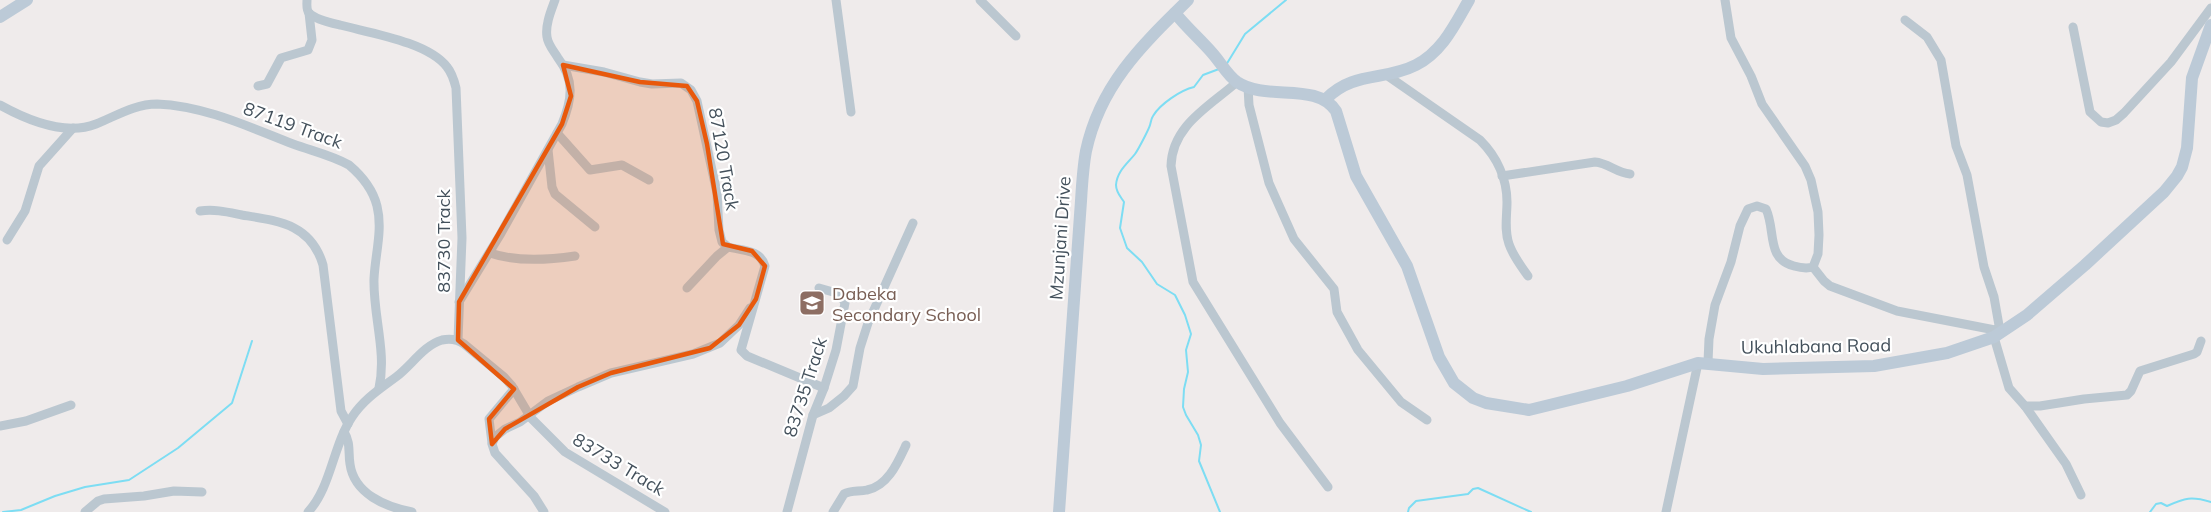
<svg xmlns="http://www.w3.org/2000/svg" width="2211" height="512" font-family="Mulish,sans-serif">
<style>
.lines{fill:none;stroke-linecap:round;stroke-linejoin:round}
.stream{stroke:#7dddf3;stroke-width:2}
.street{stroke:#bbc7d0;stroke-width:9}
.secondary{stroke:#bccad7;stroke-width:12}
.marked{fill:#e8590c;fill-opacity:0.2;stroke:#e8590c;stroke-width:4.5;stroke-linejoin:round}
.labels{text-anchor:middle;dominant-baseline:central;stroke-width:4.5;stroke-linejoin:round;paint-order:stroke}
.street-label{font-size:18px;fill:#43505b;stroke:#fff}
.education-label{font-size:18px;fill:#785e54;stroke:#fff;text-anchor:start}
</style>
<rect width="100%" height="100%" fill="#efebeb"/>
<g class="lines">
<g class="stream">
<path d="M 1226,65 L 1245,34 L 1286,0"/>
<path d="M 1219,69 L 1203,75 L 1194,87 C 1181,90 1160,104 1153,116 C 1151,119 1151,122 1150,125 C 1149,129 1138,150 1135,154 C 1128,163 1117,171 1116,185 C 1116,192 1120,196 1124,202 L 1120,228 L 1127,248 L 1142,262 L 1157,284 L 1175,295 L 1185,315 L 1191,334 L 1186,350 L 1188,372 L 1184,389 L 1183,407 L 1186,415 L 1198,435 L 1201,445 L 1199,461 L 1220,512"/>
<path d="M 3,512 L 21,510 L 55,496 L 85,487 L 129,480 L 178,448 L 232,403 L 252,341"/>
<path d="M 1408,512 L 1409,508 L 1416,501 L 1468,494 L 1473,489 L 1478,488 L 1531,512"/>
<path d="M 2150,512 L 2156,504 L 2161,503 L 2167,506 C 2185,498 2191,496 2211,502"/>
</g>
<g class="street">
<path d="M 307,0 C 307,4 306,10 309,13 C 316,20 331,23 340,25 C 370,33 428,42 447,67 C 452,73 454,80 456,88 L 462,238 L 458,340"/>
<path d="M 836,0 L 851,112"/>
<path d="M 980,0 L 1016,36"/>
<path d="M 2073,27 L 2090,112 L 2101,122 L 2108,123 L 2116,120 L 2124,113 L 2171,62 L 2211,8"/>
<path d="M 563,65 L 604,72 L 640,82 L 652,84 L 681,83 L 691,90 L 697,101 L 717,193 L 719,230 L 722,242 L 728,247 C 743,251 760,249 765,266 L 741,350 L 747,356 L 824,388"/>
<path d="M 1385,74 L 1480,140 C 1497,157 1507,179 1507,202 C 1507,216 1504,230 1509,244 C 1513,256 1521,266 1528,276"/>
<path d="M 1237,82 C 1210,106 1172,125 1171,166 L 1193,282 L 1280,423 L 1328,487"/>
<path d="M 258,86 L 267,84 L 281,58 L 308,50 L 312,40 L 309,13"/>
<path d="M 1248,87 L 1249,105 L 1269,183 L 1294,239 L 1334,289 L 1337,312 L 1358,350 L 1401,402 L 1427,420"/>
<path d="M 0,105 C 27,120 65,136 96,124 C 116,116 135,104 157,104 C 205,106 249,127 293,144 C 312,151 331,155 349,165 C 362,176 373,190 377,206 C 383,230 375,255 374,279 C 373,316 387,352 379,388"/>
<path d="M 557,133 L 590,170 L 622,165 L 649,180"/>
<path d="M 548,150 L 552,187 L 555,194 L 595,227"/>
<path d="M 1502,176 L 1595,162 C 1608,163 1617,173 1630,174"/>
<path d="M 200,211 C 215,209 227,212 242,215 C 279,221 311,224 323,265 L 341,411 L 348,424"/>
<path d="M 7,240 L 25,211 L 39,166 L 73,128"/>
<path d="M 490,253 C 516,262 548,260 575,256"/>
<path d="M 1813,267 L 1824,281 L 1830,286 L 1897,311 L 2000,331 L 1994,297 L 1984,267 L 1967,175 L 1956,146 L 1941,60 L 1927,37 L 1905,20"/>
<path d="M 687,288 L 717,256 L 728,247"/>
<path d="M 459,302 L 500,235 L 562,124 C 572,100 575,80 558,58 C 554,51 548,45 547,37 C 545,25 551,11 555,0"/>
<path d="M 1994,337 L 2009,388 L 2025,406 L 2040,406 L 2084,399 L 2127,395 L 2131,391 L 2140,371 L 2194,354 L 2197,352 L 2201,341"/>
<path d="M 1708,362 L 1709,339 L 1715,305 L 1731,262 L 1740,226 L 1748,209 L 1757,206 L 1766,209 C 1776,231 1766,259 1794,266 C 1801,268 1806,269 1813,267 L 1818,254 L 1819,235 L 1818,212 L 1811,180 L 1805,166 L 1762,104 L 1751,76 L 1731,38 L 1725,0"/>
<path d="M 2025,406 L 2066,464 L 2081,495"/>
<path d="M 813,415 L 829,408 L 844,396 L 853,386 L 860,348 L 868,323 L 913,223"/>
<path d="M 0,426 L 26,421 L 71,405"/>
<path d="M 344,432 C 351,443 348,452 350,464 C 354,494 386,507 412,512"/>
<path d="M 492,443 L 489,419 L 514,389"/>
<path d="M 85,512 L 98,501 L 104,499 L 144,496 L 174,491 L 202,492"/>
<path d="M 308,512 C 331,488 333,445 352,417 C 364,399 380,389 396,377 C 411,366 424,345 442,340 C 451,338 457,339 464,344 L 504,377 L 512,386 L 531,418 L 565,452 L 665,512"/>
<path d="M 544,512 L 534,496 L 495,453 L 492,444 L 495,437 L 505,429 L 520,422 L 548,401 L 578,387 L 611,373 L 693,354 L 720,343 L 739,325 L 750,308"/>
<path d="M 787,512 L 813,415 L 824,388 L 836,350 L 845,303 L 840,294 L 819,288"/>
<path d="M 833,512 L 844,494 C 851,490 859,492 867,490 C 888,486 898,462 906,445"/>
<path d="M 1666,512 L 1698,363"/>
</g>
<g class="secondary">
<path d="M 1175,13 C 1187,28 1201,40 1213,54 C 1221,63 1227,75 1237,82 C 1267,102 1316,81 1336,111 L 1356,176 L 1407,266 L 1439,357 L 1454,383 L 1473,398 L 1486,403 L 1529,410 L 1627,386 L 1698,363 L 1763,369 L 1874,366 L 1947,353 L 1994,337 L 2027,315 L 2085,265 L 2164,192 L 2177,176 L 2182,167 L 2187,148 L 2192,78 L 2211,25"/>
<path d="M 0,17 L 27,0"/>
<path d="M 1326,99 C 1353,71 1385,81 1416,65 C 1443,51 1455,24 1469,0"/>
<path d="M 1059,512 L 1081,201 C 1082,184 1083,167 1086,151 C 1100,85 1142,45 1188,0"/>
</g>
</g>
<path class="marked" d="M 563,65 L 640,82 L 687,86 L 697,101 L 707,144 L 723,244 L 752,251 L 765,266 L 756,299 L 739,325 L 710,348 L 611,373 L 578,387 L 505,429 L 492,444 L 489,419 L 514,389 L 458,340 L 459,302 L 562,124 L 571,96 Z"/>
<defs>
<symbol id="school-square" viewBox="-11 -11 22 22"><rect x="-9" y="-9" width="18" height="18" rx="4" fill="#8d6e63" stroke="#fff"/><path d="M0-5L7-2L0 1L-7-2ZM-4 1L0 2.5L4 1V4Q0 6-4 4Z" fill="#fff"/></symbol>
</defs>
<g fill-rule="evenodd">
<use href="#school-square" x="797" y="288" width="30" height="30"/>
</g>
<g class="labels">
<g class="street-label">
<text transform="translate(293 125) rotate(20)">87119 Track</text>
<text transform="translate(724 159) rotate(80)">87120 Track</text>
<text transform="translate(1060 238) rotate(-86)">Mzunjani Drive</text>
<text transform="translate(443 241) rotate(-90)">83730 Track</text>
<text transform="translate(1816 346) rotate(-1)">Ukuhlabana Road</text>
<text transform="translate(805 387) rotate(-72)">83735 Track</text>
<text transform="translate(619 464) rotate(31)">83733 Track</text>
</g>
<g class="education-label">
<text x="832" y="293">Dabeka<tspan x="832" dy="21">Secondary School</tspan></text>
</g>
</g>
</svg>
